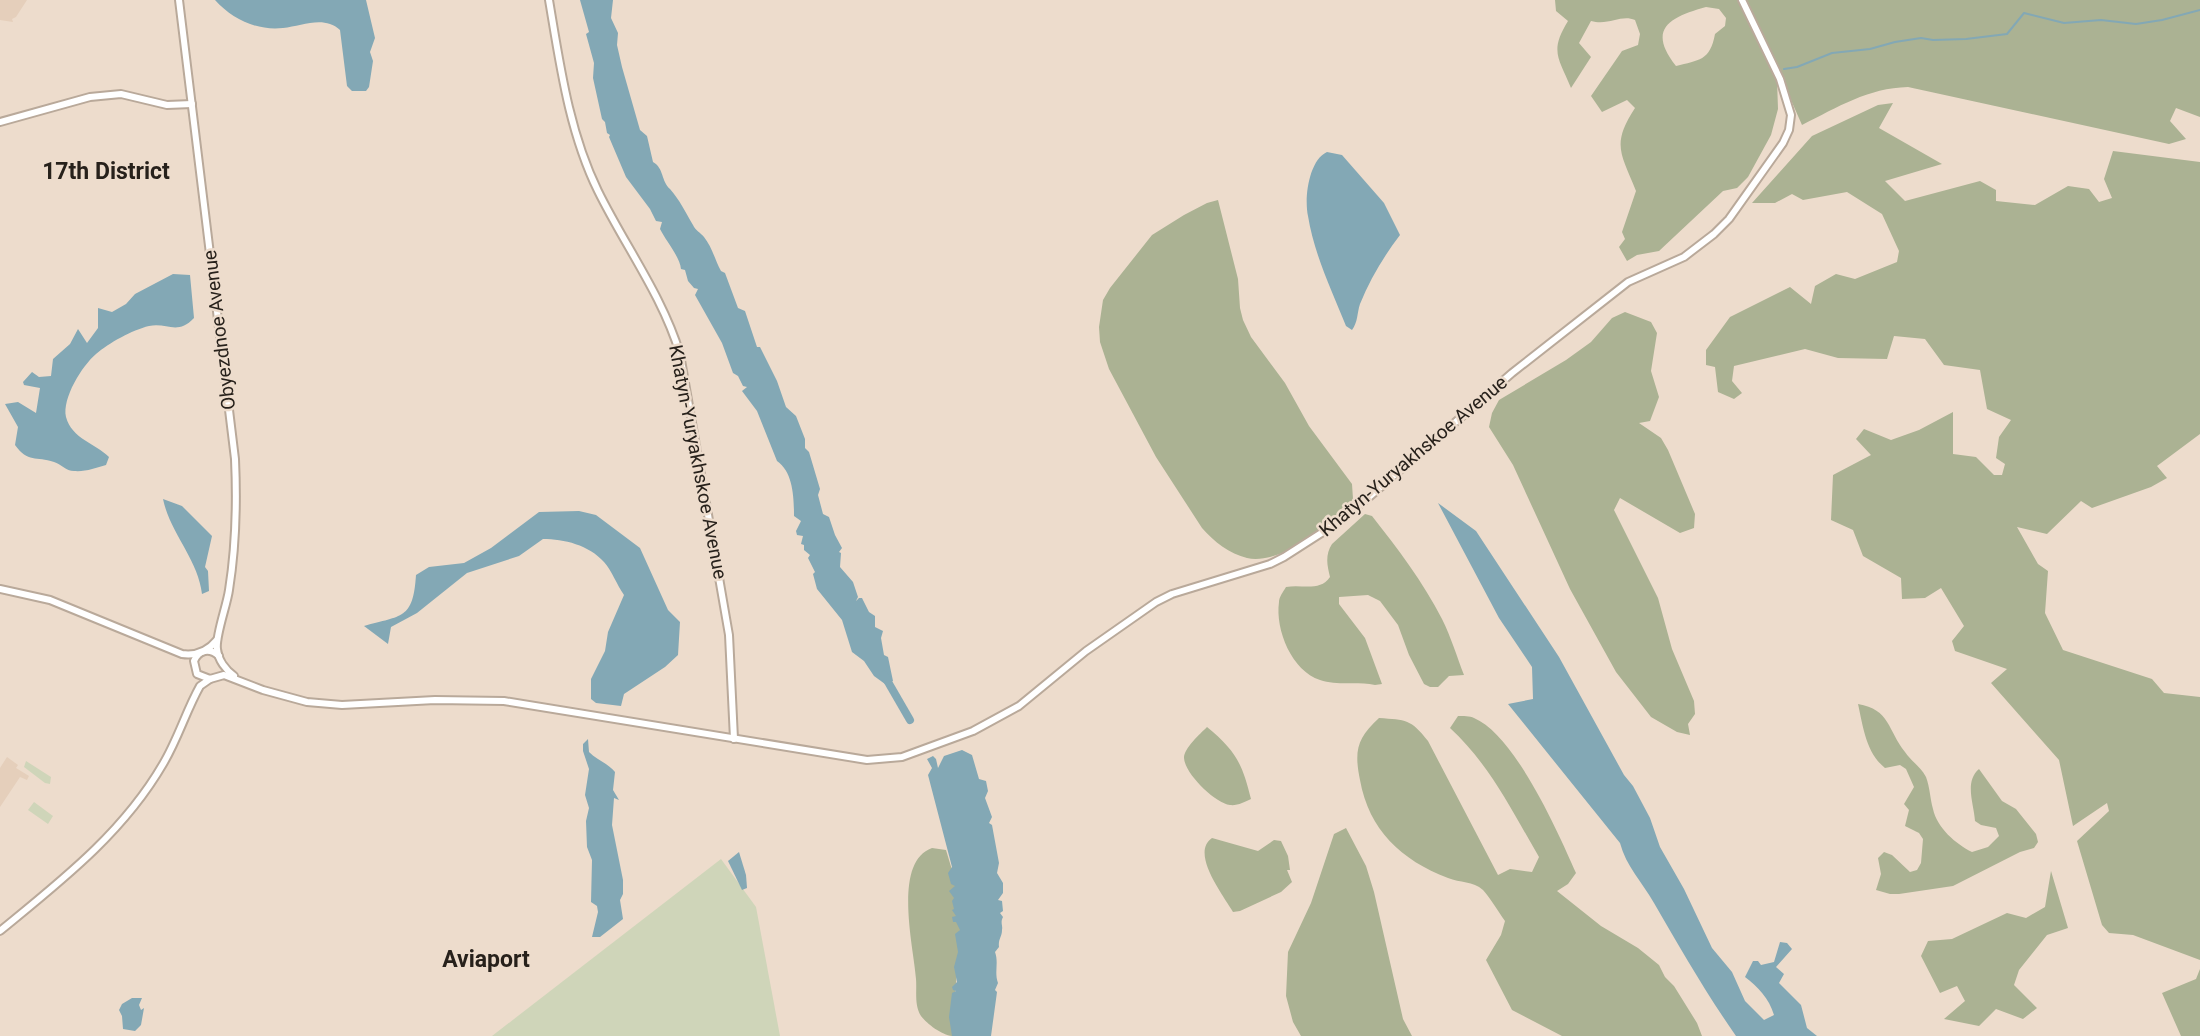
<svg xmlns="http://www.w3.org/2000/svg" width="2200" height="1036" font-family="Roboto,sans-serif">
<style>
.built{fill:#e5cfbb}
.green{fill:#cfd5b9}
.forest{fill:#abb293;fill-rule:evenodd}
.water{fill:#83a8b5}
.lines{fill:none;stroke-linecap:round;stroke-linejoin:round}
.stream{stroke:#83a8b5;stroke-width:2}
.river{stroke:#83a8b5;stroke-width:8}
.secondary-casing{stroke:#b9a99a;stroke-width:10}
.secondary{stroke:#fff;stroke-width:6}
.labels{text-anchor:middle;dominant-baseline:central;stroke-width:5;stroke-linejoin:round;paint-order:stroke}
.street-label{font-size:19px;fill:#27211b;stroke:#eddccc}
.quarter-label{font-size:23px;font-weight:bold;fill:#27211b;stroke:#eddccc}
</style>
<rect width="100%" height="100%" fill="#eddccc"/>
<g class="built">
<path d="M 0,0 L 27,0 L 16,17 L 12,19 L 13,22 L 0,20 Z"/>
<path d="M 7,757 L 18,765 L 16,768 L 29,776 L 27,780 L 20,777 L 0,807 L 0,768 Z"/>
</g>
<g class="green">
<path d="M 26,761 L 51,777 L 50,784 L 45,783 L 24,767 Z"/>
<path d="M 34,802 L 53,816 L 48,824 L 28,810 Z"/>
<path d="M 721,859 L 756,907 L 780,1036 L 492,1036 Z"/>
</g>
<g class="forest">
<path d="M 1555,0 L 1739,0 L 1777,80 L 1778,109 L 1771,135 L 1748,177 L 1737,188 L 1723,191 L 1659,251 L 1637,255 L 1627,261 L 1619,247 L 1625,239 L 1622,232 L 1636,191 C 1621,153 1611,145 1635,108 L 1627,100 L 1602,112 L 1591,96 L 1622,51 L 1638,45 L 1640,34 L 1635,20 C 1621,14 1609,26 1591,21 L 1579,43 L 1591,57 L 1571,88 C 1559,58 1549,52 1568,21 L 1556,11 ZM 1706,7 L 1719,9 L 1726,18 L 1725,26 L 1715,34 C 1710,61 1699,60 1676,66 C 1646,28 1671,17 1706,7 Z"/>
<path d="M 1747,0 L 2200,0 L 2200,117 L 2176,108 L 2170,121 L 2186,139 L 2169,144 L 1908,87 C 1868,88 1838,107 1802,125 Z"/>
<path d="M 1893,103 L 1879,128 L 1942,164 L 1885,181 L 1905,201 L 1980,181 L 1996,190 L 1996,201 L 2035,205 L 2068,186 L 2089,189 L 2099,202 L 2112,198 L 2104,179 L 2113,151 L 2200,162 L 2200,434 L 2157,466 L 2167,478 L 2151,487 L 2092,508 L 2081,501 L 2047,534 L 2017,527 L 2038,564 L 2048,571 L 2045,613 L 2063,650 L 2152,679 L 2164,693 L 2200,697 L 2200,960 L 2133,935 L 2109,933 L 2102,925 L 2077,841 L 2109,811 L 2107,803 L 2073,826 L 2059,760 L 1991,683 L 2007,669 L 1955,651 L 1952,641 L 1964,626 L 1941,588 L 1925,598 L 1902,599 L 1901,578 L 1863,556 L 1853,530 L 1831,520 L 1833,475 L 1871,455 L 1856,439 L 1864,429 L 1891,440 L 1919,430 L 1953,412 L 1953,454 L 1976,457 L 1994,475 L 2002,475 L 2005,464 L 1996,458 L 1999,437 L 2011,420 L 1987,409 L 1980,370 L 1944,365 L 1925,339 L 1894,336 L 1887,359 L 1838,358 L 1805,349 L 1734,366 L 1732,381 L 1742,393 L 1734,399 L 1718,392 L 1715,367 L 1706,365 L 1706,350 L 1730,317 L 1790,287 L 1811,304 L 1815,286 L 1836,274 L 1855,279 L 1897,262 L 1899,251 L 1882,214 L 1847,192 L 1803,200 L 1792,194 L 1775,203 L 1752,203 L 1812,136 L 1878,105 Z"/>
<path d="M 1218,200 L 1238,279 L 1240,308 L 1243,320 L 1251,337 L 1285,383 L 1309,426 L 1352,484 L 1353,499 C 1336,524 1279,566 1247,558 C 1230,554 1213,541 1202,528 L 1156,457 L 1109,369 L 1100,342 L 1099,327 L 1103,300 L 1110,288 L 1152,235 L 1184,215 L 1207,203 Z"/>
<path d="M 1625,312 L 1651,322 L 1657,333 L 1651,371 L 1659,397 L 1650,421 L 1639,423 L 1661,438 L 1668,450 L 1695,514 L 1694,528 L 1680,533 L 1620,498 L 1614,510 L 1658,598 L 1672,649 L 1694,701 L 1695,714 L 1688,724 L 1690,735 L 1677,732 L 1651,717 L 1616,672 L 1570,589 L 1513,465 L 1489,427 L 1492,413 L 1499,400 L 1566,360 L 1591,342 L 1612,318 Z"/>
<path d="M 1365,514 L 1372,516 C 1398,549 1423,582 1442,619 C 1451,637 1457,657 1464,675 L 1449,676 L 1438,687 L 1430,687 L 1424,684 L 1409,655 L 1398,625 L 1380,601 L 1368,595 L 1339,597 L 1339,604 L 1365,638 L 1382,684 L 1375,685 C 1357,681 1337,686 1320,680 C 1292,671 1275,630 1279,602 C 1279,597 1283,592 1286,587 C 1302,584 1320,592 1330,577 C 1327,565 1325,555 1332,544 Z"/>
<path d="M 1858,704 C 1890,709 1888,731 1905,752 C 1911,761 1921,767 1926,777 C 1930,788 1930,798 1933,809 C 1937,828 1956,844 1972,852 L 1988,847 L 1999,836 L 1996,828 L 1981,825 L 1975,821 C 1974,804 1964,782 1979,769 L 2002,801 L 2016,809 L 2036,834 L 2038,842 L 2034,848 L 2020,852 L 1953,886 L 1899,894 L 1890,894 L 1876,890 L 1881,874 L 1878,858 L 1884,852 L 1892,855 L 1910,872 L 1917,870 L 1921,863 L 1923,839 L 1919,833 L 1905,826 L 1909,810 L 1904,804 L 1914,787 L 1906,769 L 1900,765 L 1885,768 C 1866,753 1863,726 1858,704 Z"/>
<path d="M 1458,716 C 1463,716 1470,716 1474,718 C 1515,735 1559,834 1576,873 L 1568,884 L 1557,891 L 1601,926 L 1638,948 L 1659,965 L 1665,977 L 1674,986 L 1697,1023 L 1702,1036 L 1562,1036 L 1512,1010 L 1486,960 L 1501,935 L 1505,921 C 1498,911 1491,899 1483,890 C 1473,881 1460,883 1448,878 C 1401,860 1369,830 1360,780 C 1354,751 1357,738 1379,718 C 1406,720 1411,719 1428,741 L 1498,875 L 1510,869 L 1532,872 L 1539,857 C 1512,811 1490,765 1450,728 Z"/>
<path d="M 1207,727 C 1236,751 1242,763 1251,799 C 1245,802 1237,806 1230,805 C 1215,803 1185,774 1184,758 C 1184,748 1200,734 1207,727 Z"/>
<path d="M 1346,828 L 1366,866 L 1374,892 L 1403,1019 L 1412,1036 L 1301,1036 L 1293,1022 L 1286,996 L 1288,952 L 1311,903 L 1334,834 Z"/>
<path d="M 1212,838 L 1258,851 L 1274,840 L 1281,841 L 1288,856 L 1290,870 L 1287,870 L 1292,882 L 1281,892 L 1240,911 L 1233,912 C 1223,895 1190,853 1212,838 Z"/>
<path d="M 932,848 L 946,850 L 962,903 L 952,1036 C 942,1035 927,1024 921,1016 C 914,1005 917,991 916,979 C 914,948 892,862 932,848 Z"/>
<path d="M 2051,871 L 2068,928 L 2047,935 L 2019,970 L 2014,985 L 2037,1008 L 2023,1019 L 1996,1009 L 1979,1026 L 1944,1019 L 1965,1001 L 1957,986 L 1940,993 L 1921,956 L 1928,941 L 1952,939 L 2007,913 L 2026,918 L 2045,907 Z"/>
<path d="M 2200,969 L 2200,1036 L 2181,1036 L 2162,993 L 2196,979 Z"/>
</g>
<g class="water">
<path d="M 215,0 L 366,0 L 375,38 L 370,52 L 373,61 L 369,87 L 366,91 L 352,91 L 347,86 L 340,30 C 324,15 302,26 283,28 C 257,31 232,19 215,0 Z"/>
<path d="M 580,0 L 613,0 L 611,18 L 618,33 L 617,45 L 622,67 L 640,130 L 647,136 L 653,162 C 664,168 661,181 670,189 C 679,199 686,213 693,225 C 695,230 701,233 704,237 C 712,247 715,260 721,271 L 725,273 L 738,308 L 745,311 L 757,347 L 760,347 L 777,381 L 786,407 L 796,416 L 805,439 L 805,448 L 809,452 L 820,489 L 818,495 L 823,514 L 829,517 L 835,535 L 842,548 L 839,552 L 841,553 L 840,567 L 853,582 L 858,597 L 856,601 L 859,598 L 862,598 L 869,612 L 875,616 L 875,627 L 883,631 L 881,638 L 884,655 L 888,657 L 893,681 L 885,684 L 874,676 L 864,661 L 852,652 L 842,620 L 817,589 L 813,574 L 815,572 L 808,558 L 810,555 L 804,550 L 804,545 L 801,544 L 803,536 L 797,535 L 796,531 L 801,521 L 794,516 C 794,497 793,472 777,461 L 757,411 L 742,391 L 747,387 L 743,386 L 738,376 L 733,373 L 722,343 L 695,295 L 698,289 L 694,288 L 688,281 L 685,270 L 681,269 C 680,257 666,241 660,229 L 662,222 L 656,221 L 650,209 L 626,177 L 609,137 L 610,135 L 607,133 L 605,122 L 602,119 L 593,78 L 594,63 L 586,34 L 589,32 Z"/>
<path d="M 1327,152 L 1342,155 L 1384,203 L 1400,235 C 1384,256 1370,279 1360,304 C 1357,313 1358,322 1352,330 L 1346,326 C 1332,291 1314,254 1308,216 C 1304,198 1309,160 1327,152 Z"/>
<path d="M 173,274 L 190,275 L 194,318 C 177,336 167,322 149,326 C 132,330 109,343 96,354 C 82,366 62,398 66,417 C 72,439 95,443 109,457 L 106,465 C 96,468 85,472 74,471 C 66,471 61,464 54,462 C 36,456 28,463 15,445 L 18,427 L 5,404 L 18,402 L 36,413 L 40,388 L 24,385 L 23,382 L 32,372 L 39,377 L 51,376 L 53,359 L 70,344 L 78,329 L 87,343 L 98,328 L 98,308 L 112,312 L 126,304 L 135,294 Z"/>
<path d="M 163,499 L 182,506 L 212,536 L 205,567 L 208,571 L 209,591 L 202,594 C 198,559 170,533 163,499 Z"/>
<path d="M 1438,503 L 1476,531 L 1559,657 L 1624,775 L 1633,786 L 1650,818 L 1660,847 L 1684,889 L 1712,948 L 1732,972 L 1745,1001 L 1764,1020 L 1774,1015 C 1769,998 1758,987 1745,977 L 1753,961 L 1758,961 L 1761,965 L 1774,962 L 1780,942 L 1787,943 L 1792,949 L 1776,967 L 1784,974 L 1779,983 L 1801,1005 L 1807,1028 L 1817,1036 L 1736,1036 C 1706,993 1680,948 1654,903 C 1642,882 1626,866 1620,843 L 1508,704 L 1533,699 L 1532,667 L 1499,618 Z"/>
<path d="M 579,511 L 596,515 L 640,548 L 668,610 L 680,622 L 678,655 L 665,667 L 624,694 L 621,706 L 596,703 L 591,699 L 591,679 L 605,651 L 608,632 L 624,595 C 617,585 612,571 604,562 C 589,545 564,539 543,539 L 519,556 L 467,573 L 417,613 L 391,627 L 388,644 L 364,626 C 402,615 413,620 416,575 L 429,567 L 464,563 L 491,548 L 539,512 Z"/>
<path d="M 588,739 L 589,752 C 597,760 609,764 615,772 L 613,790 L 619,800 L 614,798 L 612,825 L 623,880 L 623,894 L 620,900 L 623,919 L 600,937 L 592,937 L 598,912 L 597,906 L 591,902 L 592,860 L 587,847 L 586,821 L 589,808 L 585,795 L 589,769 L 583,751 L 583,744 Z"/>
<path d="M 962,750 L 972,755 L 979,779 L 986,781 L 988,791 L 985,798 L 992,817 L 989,823 L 992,825 L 999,863 L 997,873 L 1003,883 L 1003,893 L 998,900 L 1002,901 L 1003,911 L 1000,913 L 1003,917 C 1000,923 1003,925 1002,930 C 1002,937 998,939 999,947 L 995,952 C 999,963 994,972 998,983 L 995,990 L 997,992 L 991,1036 L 952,1036 L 949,1017 L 952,993 L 956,991 L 953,990 L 952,987 L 957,982 L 954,967 L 958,952 L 955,934 L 960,930 L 956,922 L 953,922 L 952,917 L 956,916 L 952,910 L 954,909 L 952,901 L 954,898 L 949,891 L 955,886 L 951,884 L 948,873 L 952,867 L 928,775 L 932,768 L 927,759 L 933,756 L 936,759 L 938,768 L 944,756 Z"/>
<path d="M 739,852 L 746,875 L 747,888 L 742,890 L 728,861 Z"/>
<path d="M 132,998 L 142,998 L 139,1005 L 141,1010 L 144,1008 L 141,1025 L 135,1031 L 123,1029 L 122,1016 L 119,1010 L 122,1004 Z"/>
</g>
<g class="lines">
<path class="stream" d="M 1784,69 L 1797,67 L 1832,53 L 1870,49 L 1895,42 L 1921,38 L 1933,40 L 1966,39 L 2007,34 L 2024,13 L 2064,23 L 2101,20 L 2136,24 L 2162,20 L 2200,10"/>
<path class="river" d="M 884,675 L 910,720"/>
<defs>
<g id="secondary">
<path d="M 179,0 L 235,459 C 237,503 236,546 229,590 C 227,605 215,637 217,649 C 218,660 226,670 234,676"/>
<path d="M 549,0 C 560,65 569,132 598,191 C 625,246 662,295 680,354 L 729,635 L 734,739"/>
<path d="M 0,122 L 90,97 L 121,94 L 167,105 L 192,104"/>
<path d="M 0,589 L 50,600 L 182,654 C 196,656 208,651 217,640"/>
<path d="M 219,656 C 210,648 199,649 194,661 L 197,674 L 210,679 L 224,675 L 263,690 L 307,702 L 342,705 L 435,700 L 504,701 L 867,760 L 902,757 L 973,731 L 1019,706 L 1086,651 L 1156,602 L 1172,594 L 1270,564 L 1284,557 L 1323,532 L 1368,498 L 1512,373 L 1628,282 L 1684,257 L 1714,234 L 1729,219 L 1783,143 L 1789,130 L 1791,115 L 1780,79 L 1742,0"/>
<path d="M 0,931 C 61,881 123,833 163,764 C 178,739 186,711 200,686 L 210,679"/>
</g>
</defs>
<use href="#secondary" class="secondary-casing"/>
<use href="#secondary" class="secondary"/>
</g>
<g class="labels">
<g class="street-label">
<text transform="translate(219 330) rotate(-97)">Obyezdnoe Avenue</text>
<text transform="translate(1413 456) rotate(-40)">Khatyn-Yuryakhskoe Avenue</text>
<text transform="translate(698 462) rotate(79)">Khatyn-Yuryakhskoe Avenue</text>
</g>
<g class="quarter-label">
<text x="106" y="171">17th District</text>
<text x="486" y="959">Aviaport</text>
</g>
</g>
</svg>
